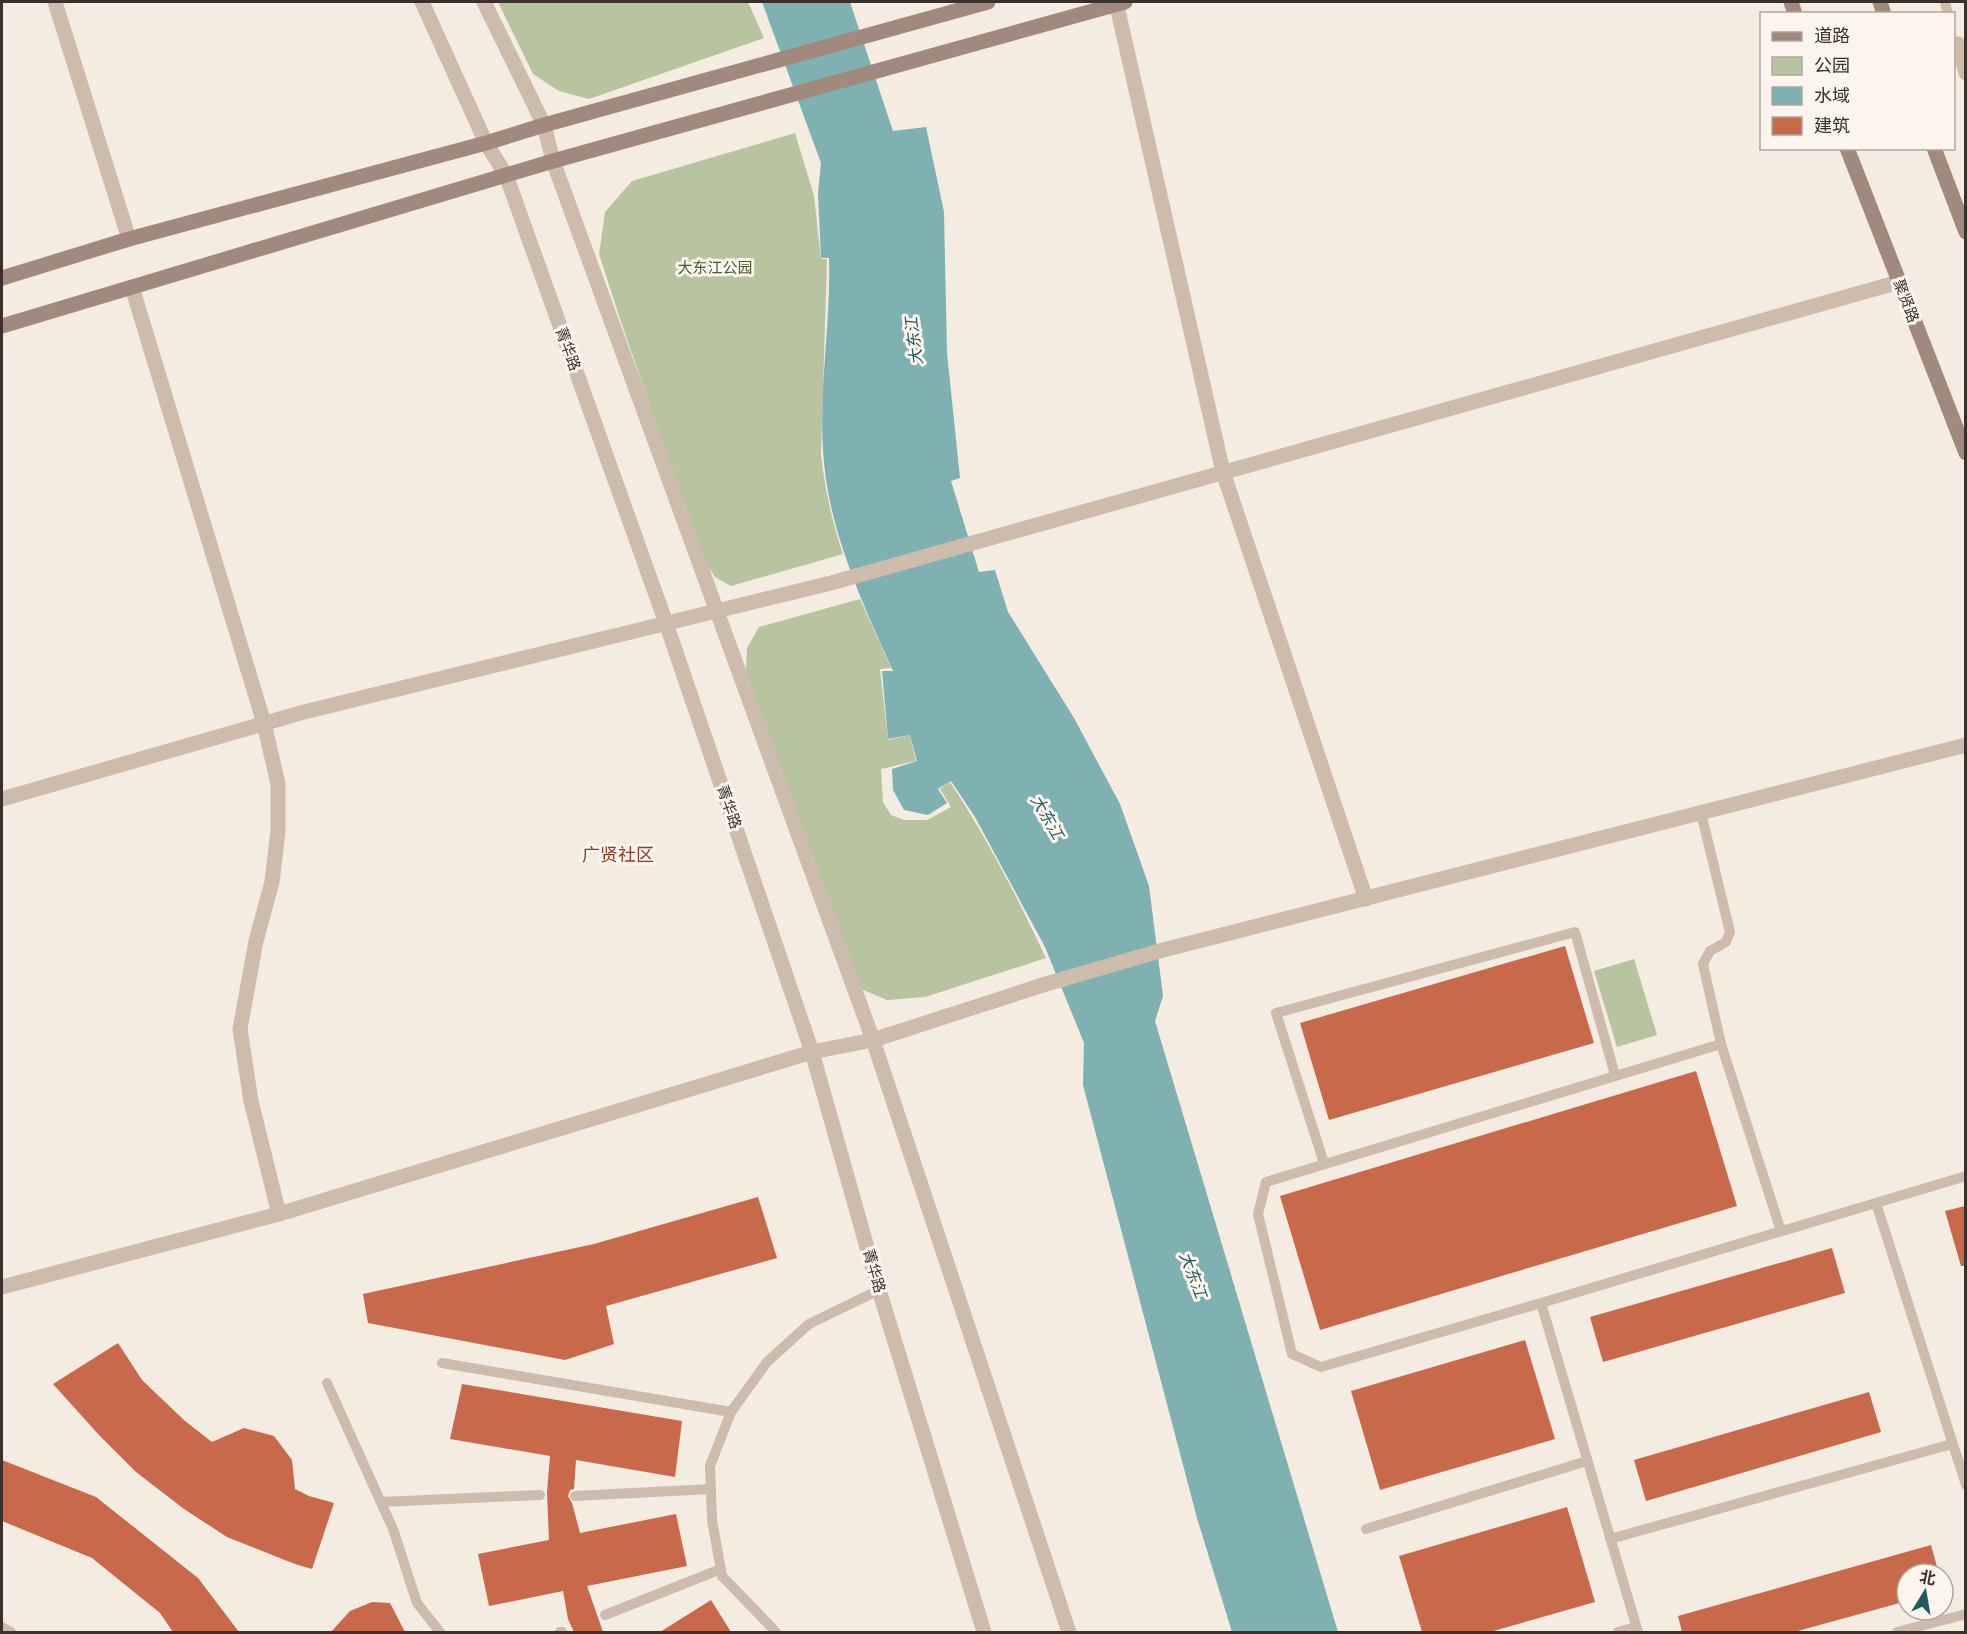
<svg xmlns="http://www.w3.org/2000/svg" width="1967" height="1634" font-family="'DM Sans','Noto Sans SC',sans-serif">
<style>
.green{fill:#b8c4a0}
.water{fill:#7fb0b2}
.building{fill:#c8694b}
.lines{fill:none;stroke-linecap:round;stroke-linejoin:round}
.service{stroke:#cdbbac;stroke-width:10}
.minor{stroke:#cdbbac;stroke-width:15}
.tertiary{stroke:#cdbbac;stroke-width:15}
.secondary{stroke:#a18a7d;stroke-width:15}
.labels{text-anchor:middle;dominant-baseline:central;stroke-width:6;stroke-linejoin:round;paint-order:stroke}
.park-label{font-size:15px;fill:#4a5a2e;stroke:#fbf5ee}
.street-label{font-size:15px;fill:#3b302b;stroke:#fbf5ee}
.water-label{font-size:16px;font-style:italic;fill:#1f5a5e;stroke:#fbf5ee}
.quarter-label{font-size:18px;fill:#8c3b22;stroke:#fbf5ee}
</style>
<rect width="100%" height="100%" fill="#f4ebe1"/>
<g class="green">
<path d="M 498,2 L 748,2 L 764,38 L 589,99 L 559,91 L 533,74 Z"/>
<path d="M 795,133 L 814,196 L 821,259 L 827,259 L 821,455 C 825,489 832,522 843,554 L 731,586 L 715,577 L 703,559 L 620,319 L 599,254 L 605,212 L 632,181 Z"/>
<path d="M 860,599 L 891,668 L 880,669 L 888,740 L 910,735 L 916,761 L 881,769 L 883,802 L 891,815 L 904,820 L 927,820 L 951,807 L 940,789 L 950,782 C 987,838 1017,897 1046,958 L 925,997 L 887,1000 L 861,989 L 746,671 L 747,648 L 759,627 Z"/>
<path d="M 1634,959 L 1657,1035 L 1617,1047 L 1594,971 Z"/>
</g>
<path class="water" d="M 762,2 L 850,2 L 893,131 L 926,127 L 944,212 L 947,353 L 960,478 L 951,481 L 979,572 L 995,570 L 1008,612 L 1074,718 L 1120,804 L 1149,886 L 1163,996 L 1155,1021 L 1338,1632 L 1232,1632 L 1197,1518 L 1083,1085 L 1084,1043 L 1045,947 L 975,817 L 951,781 L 938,789 L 947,803 L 928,815 L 904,810 L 893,790 L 892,769 L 917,761 L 910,735 L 888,739 L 882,671 L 893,671 C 862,602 827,527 823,450 C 819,386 831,322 829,258 L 821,258 L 818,193 L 821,163 Z"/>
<g class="building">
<path d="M 1565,946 L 1594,1043 L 1329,1120 L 1300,1023 Z"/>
<path d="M 1696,1071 L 1737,1206 L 1320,1330 L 1280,1196 Z"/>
<path d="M 758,1197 L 777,1258 L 606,1306 L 614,1344 L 565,1360 L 368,1323 L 363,1294 L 594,1244 Z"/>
<path d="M 1965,1206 L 1965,1266 L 1961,1266 L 1945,1211 Z"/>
<path d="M 1832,1248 L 1845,1293 L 1603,1362 L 1590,1317 Z"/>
<path d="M 1525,1340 L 1555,1439 L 1380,1490 L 1351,1391 Z"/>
<path d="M 118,1343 L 142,1380 L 185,1421 L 212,1442 L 244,1428 L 274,1436 L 292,1460 L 295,1489 L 309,1496 L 334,1503 L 312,1569 L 295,1564 L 227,1537 L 184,1509 L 136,1472 L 99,1435 L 53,1384 Z"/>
<path d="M 462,1384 L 682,1421 L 675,1477 L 576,1460 L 574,1489 L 570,1490 L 568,1496 L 572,1503 L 580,1533 L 676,1514 L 687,1566 L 587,1586 L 603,1632 L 574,1632 L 568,1619 L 563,1591 L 489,1606 L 478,1554 L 549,1540 L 547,1492 L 550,1456 L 450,1439 Z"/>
<path d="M 1869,1392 L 1881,1432 L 1646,1501 L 1634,1460 Z"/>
<path d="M 2,1460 L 96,1497 L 198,1578 L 239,1632 L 173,1632 L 160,1613 L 92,1558 L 2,1521 Z"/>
<path d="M 1567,1507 L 1595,1602 L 1490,1632 L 1422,1632 L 1399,1556 Z"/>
<path d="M 1931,1545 L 1939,1574 L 1907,1574 L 1907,1601 L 1794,1632 L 1682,1632 L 1678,1616 Z"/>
<path d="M 711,1600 L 731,1632 L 660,1632 Z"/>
<path d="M 372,1602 L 390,1603 L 405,1632 L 331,1632 L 350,1611 Z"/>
</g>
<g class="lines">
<g class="service">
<path d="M 1945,2 L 1948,14"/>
<path d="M 1701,813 L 1730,932 L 1726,942 L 1710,951 L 1703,964 L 1721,1044 L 1781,1231"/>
<path d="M 1721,1044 L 1266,1182 L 1258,1214 L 1292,1354 L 1321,1367 L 1541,1303 L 1966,1176"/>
<path d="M 1324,1163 L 1276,1013 L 1575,932 L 1615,1075"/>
<path d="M 1876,1203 L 1966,1485"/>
<path d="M 1541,1303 L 1638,1632"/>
<path d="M 442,1363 L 731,1412"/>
<path d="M 327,1383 L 393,1529 L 417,1603 L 440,1632"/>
<path d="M 575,1496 L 711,1489"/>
<path d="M 381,1502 L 540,1495"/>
<path d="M 1366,1529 L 1587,1461"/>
<path d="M 1610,1539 L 1952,1444"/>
<path d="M 605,1615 L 721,1569"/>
<path d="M 2,1627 L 11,1632"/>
<path d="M 560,1632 L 562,1632"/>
<path d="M 776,1632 L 722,1576 L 712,1520 L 710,1466 L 731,1412 L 767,1362 L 809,1324 L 879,1290"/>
<path d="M 1618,1632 L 1636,1627"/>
<path d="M 1897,1632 L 1966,1614"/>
</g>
<g class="minor">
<path d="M 55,2 L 129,239"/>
<path d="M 1958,44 L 1966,73"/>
<path d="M 132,287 L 264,723 L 278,784 L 278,831 L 272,882 L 256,941 L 240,1029 L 251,1101 L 279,1214"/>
</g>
<g class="tertiary">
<path d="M 422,2 L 486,143 L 506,175 L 666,623 L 812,1052 L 879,1290 L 984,1632"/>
<path d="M 484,2 L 544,125 L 553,161 L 873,1040 L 1069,1632"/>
<path d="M 1116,2 L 1223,472 L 1366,899"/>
<path d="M 2,799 L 304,712 L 831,583 L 1899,282"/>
<path d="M 2,1287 L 279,1214 L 812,1052 L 873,1040 L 1046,984 L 1163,950 L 1966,745"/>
</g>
<g class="secondary">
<path d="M 1791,2 L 1795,14"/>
<path d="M 1880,2 L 1884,14"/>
<path d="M 1847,148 L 1966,453"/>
<path d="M 1934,148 L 1966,232"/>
<path d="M 2,278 L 129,239 L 486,143 L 544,125 L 988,2"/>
<path d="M 2,326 L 553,161 L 1125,2"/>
</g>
</g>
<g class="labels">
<g class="park-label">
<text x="715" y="268">大东江公园</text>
</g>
<g class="street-label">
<text transform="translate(1906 301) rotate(69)">聚贤路</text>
<text transform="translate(568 349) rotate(70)">菁华路</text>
<text transform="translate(729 807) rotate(71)">菁华路</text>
<text transform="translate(874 1271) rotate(74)">菁华路</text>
</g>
<g class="water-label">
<text transform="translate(914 341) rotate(-97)">大东江</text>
<text transform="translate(1047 817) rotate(60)">大东江</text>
<text transform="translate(1193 1275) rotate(69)">大东江</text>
</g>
<g class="quarter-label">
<text x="618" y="855">广贤社区</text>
</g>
</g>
<rect width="1967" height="1634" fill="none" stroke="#3b302b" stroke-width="6"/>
<rect x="1760" y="12" width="195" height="138" fill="#fbf5ee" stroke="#aea6a0" stroke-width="1.5"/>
<rect x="1772" y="32" width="30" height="9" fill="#a18a7d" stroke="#aea6a0" stroke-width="1.5"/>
<text x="1814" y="42" font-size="18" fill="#3b302b">道路</text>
<rect x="1772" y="57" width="30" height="18" fill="#b8c4a0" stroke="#aea6a0" stroke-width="1.5"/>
<text x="1814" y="72" font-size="18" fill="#3b302b">公园</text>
<rect x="1772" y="87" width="30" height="18" fill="#7fb0b2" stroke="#aea6a0" stroke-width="1.5"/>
<text x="1814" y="102" font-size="18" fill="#3b302b">水域</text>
<rect x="1772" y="117" width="30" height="18" fill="#c8694b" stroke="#aea6a0" stroke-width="1.5"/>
<text x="1814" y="132" font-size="18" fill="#3b302b">建筑</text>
<g transform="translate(1925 1592) rotate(11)"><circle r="28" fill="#fbf5ee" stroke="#aea6a0" stroke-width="1.5"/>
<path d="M0-4.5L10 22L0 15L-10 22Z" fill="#1f5a5e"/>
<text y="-9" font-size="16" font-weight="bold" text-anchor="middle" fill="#3b302b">北</text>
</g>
</svg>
